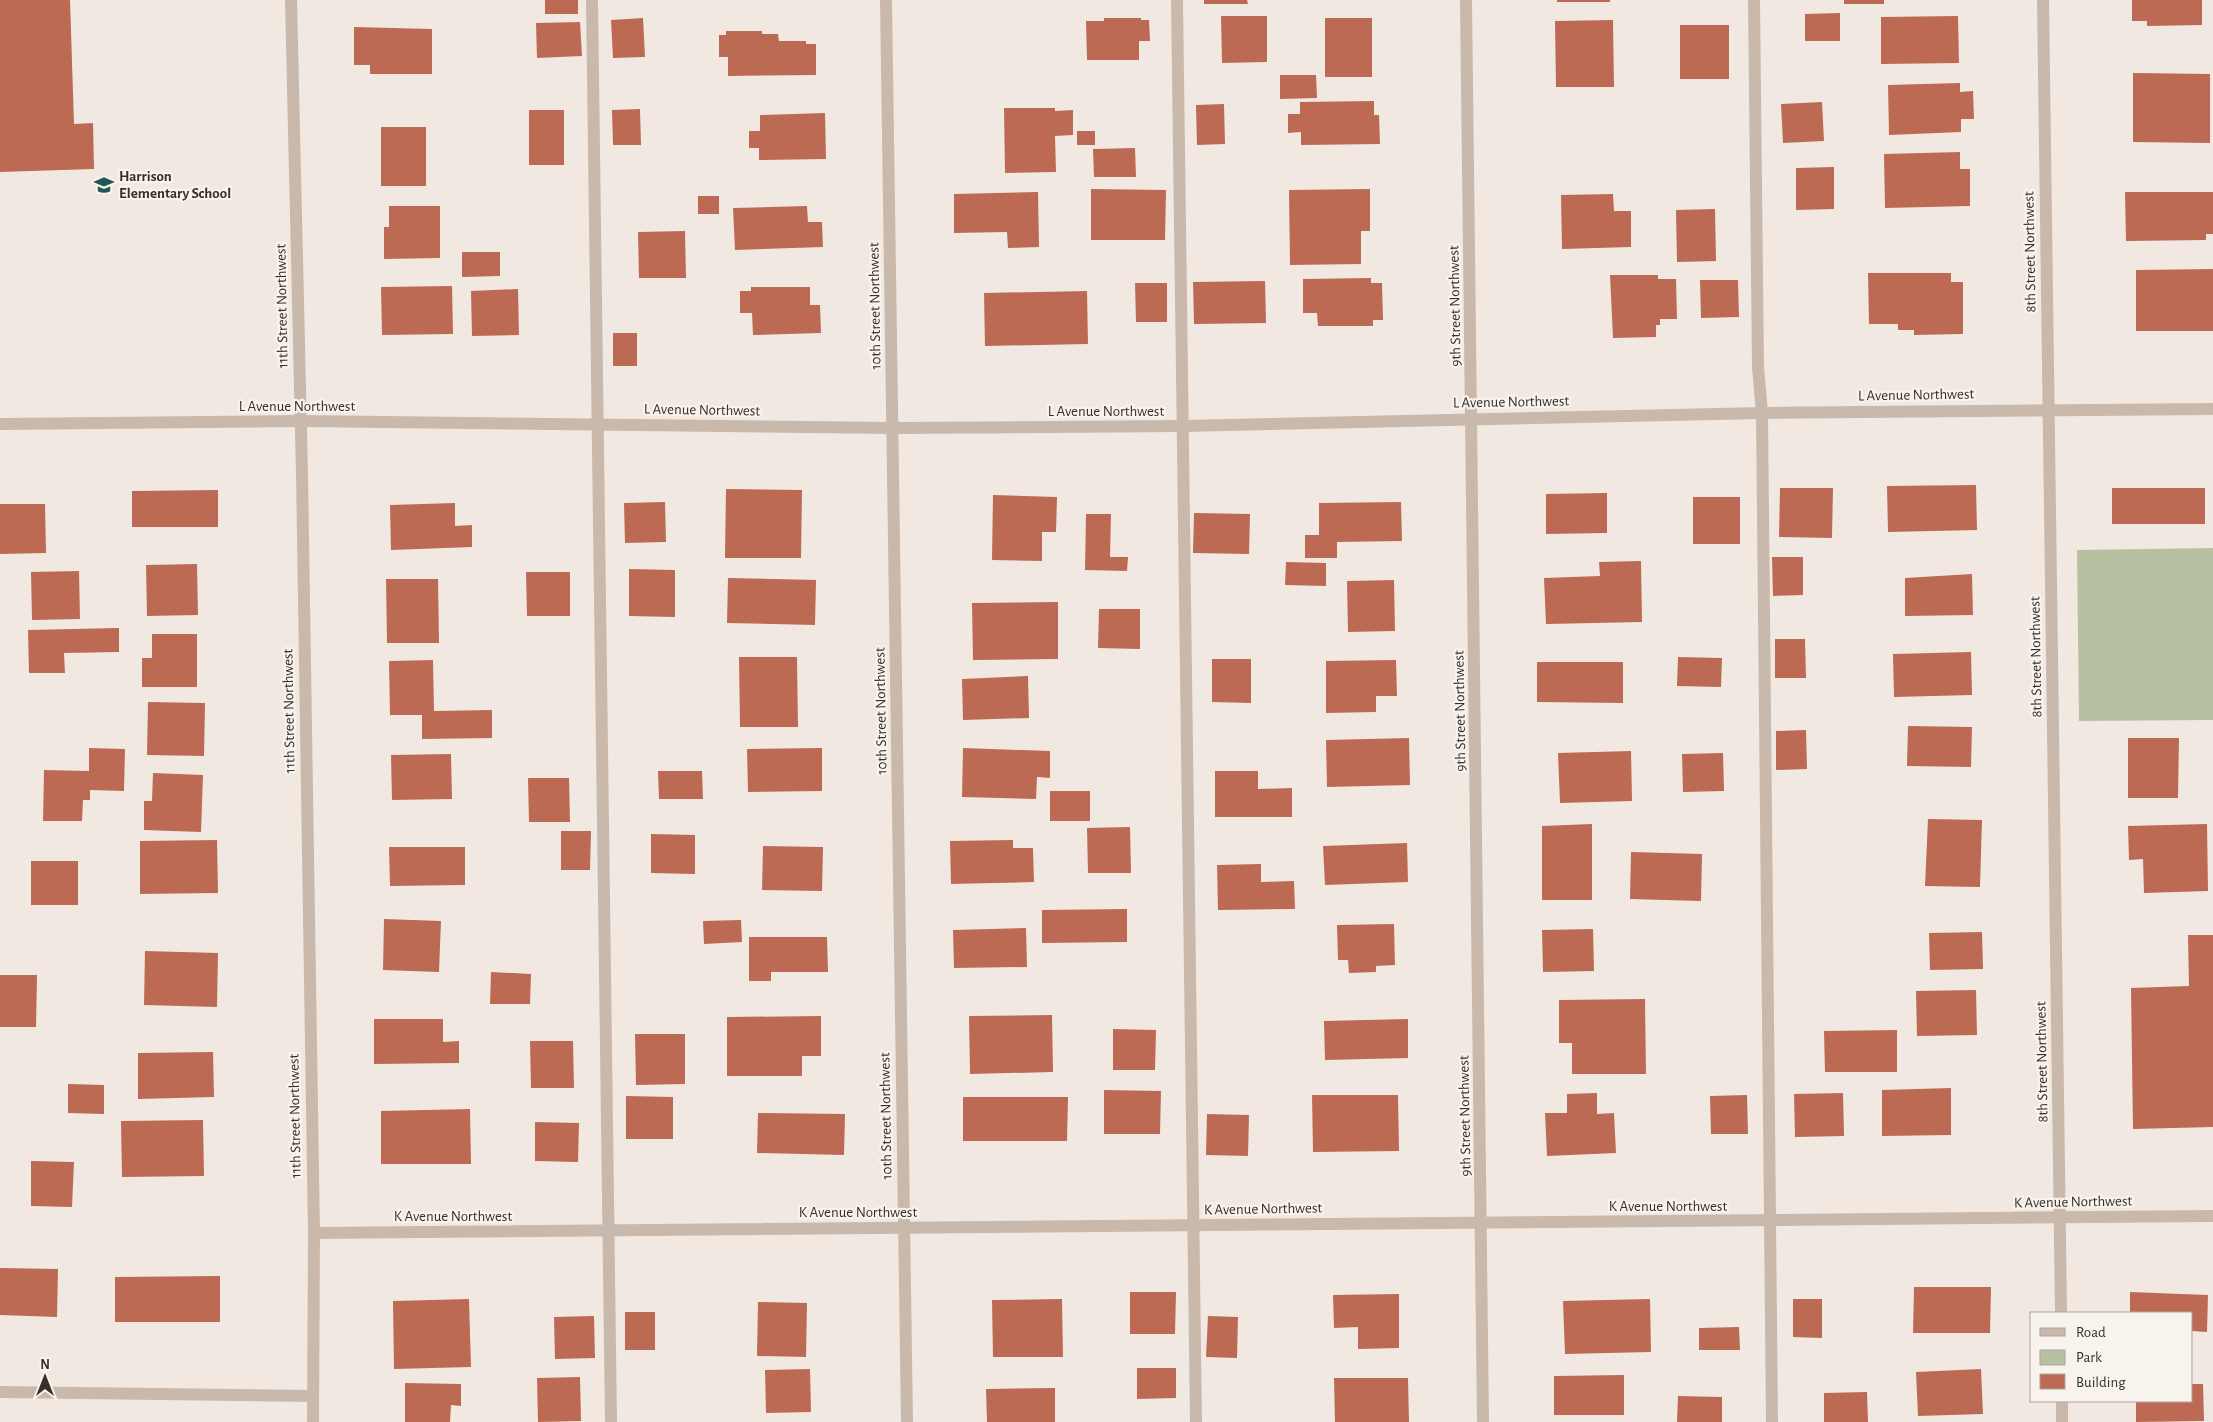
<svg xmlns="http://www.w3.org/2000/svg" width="2213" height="1422" font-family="'Alegreya Sans',sans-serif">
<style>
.green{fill:#b7c0a1}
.building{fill:#bc6a54}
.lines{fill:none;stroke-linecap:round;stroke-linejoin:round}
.minor{stroke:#c9b9ad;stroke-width:12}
.labels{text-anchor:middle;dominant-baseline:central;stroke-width:4.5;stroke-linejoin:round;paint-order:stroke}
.poi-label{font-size:15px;font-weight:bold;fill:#382f2b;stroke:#f9f3ed;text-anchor:start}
.street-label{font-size:15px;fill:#382f2b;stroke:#f9f3ed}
</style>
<rect width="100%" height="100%" fill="#f1e9e1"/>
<path class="green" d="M 2213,548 L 2213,720 L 2079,721 L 2077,550 Z"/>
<g class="building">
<path d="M 0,0 L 70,0 L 74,124 L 93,123 L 94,169 L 0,172 Z"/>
<rect x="545" y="0" width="33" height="14"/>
<path d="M 1204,0 L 1247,0 L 1248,4 L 1204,4 Z"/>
<rect x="1557" y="0" width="53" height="2"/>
<rect x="1844" y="0" width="40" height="4"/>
<path d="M 2132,0 L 2202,0 L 2202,25 L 2147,26 L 2147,21 L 2132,21 Z"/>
<path d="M 1840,13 L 1840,41 L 1805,41 L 1805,14 Z"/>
<path d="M 1221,16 L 1267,16 L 1267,62 L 1222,63 Z"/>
<path d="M 1958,16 L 1959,63 L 1881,64 L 1881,17 Z"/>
<path d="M 643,18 L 645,57 L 613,58 L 611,20 Z"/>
<path d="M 1104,18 L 1141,18 L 1141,20 L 1149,20 L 1150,41 L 1139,41 L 1139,60 L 1087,60 L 1086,21 L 1104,21 Z"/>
<rect x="1325" y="18" width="47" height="59"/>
<path d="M 1613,20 L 1614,87 L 1556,87 L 1555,21 Z"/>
<path d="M 580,22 L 582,56 L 537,58 L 536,23 Z"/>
<rect x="1680" y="25" width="49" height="54"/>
<path d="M 354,27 L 432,29 L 432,74 L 370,74 L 370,65 L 354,65 Z"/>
<path d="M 726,31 L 762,31 L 762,34 L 778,34 L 779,41 L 806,41 L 806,44 L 816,44 L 816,75 L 728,76 L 728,57 L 719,57 L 719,35 L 726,35 Z"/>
<path d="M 2133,73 L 2210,74 L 2210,143 L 2133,142 Z"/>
<path d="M 1280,75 L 1316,75 L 1317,98 L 1280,99 Z"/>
<path d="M 1960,83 L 1960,92 L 1973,91 L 1974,119 L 1961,119 L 1961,132 L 1889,135 L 1888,85 Z"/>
<path d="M 1374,101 L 1374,115 L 1379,115 L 1380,144 L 1301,145 L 1301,132 L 1288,133 L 1288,114 L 1300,114 L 1300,102 Z"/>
<path d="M 1822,102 L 1824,141 L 1783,143 L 1781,104 Z"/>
<path d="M 1224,104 L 1225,144 L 1197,145 L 1196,105 Z"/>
<path d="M 1004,108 L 1055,108 L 1055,111 L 1073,110 L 1073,135 L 1055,136 L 1056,172 L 1005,173 Z"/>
<path d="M 640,109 L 641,145 L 613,145 L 612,110 Z"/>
<rect x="529" y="110" width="35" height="55"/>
<path d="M 825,113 L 826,159 L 759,160 L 759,148 L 749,148 L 749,131 L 760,131 L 760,115 Z"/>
<rect x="381" y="127" width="45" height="59"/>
<rect x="1077" y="131" width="18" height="14"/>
<path d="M 1135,148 L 1136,177 L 1094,177 L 1093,149 Z"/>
<path d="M 1960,152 L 1960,169 L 1970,169 L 1970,206 L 1885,208 L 1884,154 Z"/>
<path d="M 1834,167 L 1834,209 L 1796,210 L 1796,168 Z"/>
<path d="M 1091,189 L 1166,190 L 1165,240 L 1091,240 Z"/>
<path d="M 1370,189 L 1370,231 L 1361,231 L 1361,264 L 1290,265 L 1289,190 Z"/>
<path d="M 1038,192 L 1039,247 L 1008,248 L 1007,232 L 954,233 L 954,194 Z"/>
<path d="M 2125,192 L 2213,192 L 2213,234 L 2206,234 L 2206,240 L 2126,241 Z"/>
<path d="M 1613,194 L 1614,211 L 1631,211 L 1631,247 L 1562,249 L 1561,195 Z"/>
<rect x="698" y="196" width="21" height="18"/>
<path d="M 389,206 L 440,206 L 440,258 L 384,259 L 384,227 L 389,227 Z"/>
<path d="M 807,206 L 808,222 L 822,222 L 823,247 L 735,250 L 733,208 Z"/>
<path d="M 1715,209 L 1716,261 L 1677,262 L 1676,210 Z"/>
<path d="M 685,231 L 686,278 L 639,278 L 638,232 Z"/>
<path d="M 462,252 L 500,252 L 500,276 L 462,277 Z"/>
<path d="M 2213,269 L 2213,331 L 2136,331 L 2136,270 Z"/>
<path d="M 1868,273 L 1951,273 L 1951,282 L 1963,282 L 1963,334 L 1914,335 L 1914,330 L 1898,330 L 1898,324 L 1869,324 Z"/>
<path d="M 1610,275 L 1658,275 L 1658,279 L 1676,279 L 1677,319 L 1660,319 L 1660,325 L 1656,325 L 1656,337 L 1613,338 Z"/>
<path d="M 1371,278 L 1371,283 L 1382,283 L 1383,320 L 1373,320 L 1373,326 L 1318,326 L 1317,313 L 1303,313 L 1303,279 Z"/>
<path d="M 1700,280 L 1738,280 L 1739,317 L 1701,318 Z"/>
<path d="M 1265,281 L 1266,323 L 1194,324 L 1193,282 Z"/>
<path d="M 1135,283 L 1167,283 L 1167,322 L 1136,322 Z"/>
<path d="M 452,286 L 453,334 L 382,335 L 381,287 Z"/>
<path d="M 751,287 L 810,287 L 810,305 L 820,305 L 821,333 L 753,335 L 752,313 L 740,313 L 740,291 L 751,291 Z"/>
<path d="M 518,289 L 519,335 L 472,336 L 471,291 Z"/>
<path d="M 1087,291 L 1088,344 L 985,346 L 984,293 Z"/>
<rect x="613" y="333" width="24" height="33"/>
<path d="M 1976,485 L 1977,530 L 1888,532 L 1887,486 Z"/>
<path d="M 1780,488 L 1833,488 L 1832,538 L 1779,537 Z"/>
<rect x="2112" y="488" width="93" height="36"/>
<path d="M 726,489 L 802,490 L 801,558 L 725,558 Z"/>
<path d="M 218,490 L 218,527 L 132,527 L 132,491 Z"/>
<path d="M 1607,493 L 1607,533 L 1546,534 L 1546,494 Z"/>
<path d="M 993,495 L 1057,497 L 1056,532 L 1042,532 L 1042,561 L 992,560 Z"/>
<rect x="1693" y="497" width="47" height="47"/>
<path d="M 665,502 L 666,542 L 625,543 L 624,503 Z"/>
<path d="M 1401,502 L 1402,541 L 1337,542 L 1337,558 L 1305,558 L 1305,535 L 1319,535 L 1319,503 Z"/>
<path d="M 455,503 L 455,526 L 472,525 L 472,547 L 391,550 L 390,505 Z"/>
<path d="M 0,504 L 45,504 L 46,553 L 0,554 Z"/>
<path d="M 1194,513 L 1250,514 L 1249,554 L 1193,553 Z"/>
<path d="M 1086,514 L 1111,514 L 1110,557 L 1128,557 L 1127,571 L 1085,570 Z"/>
<path d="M 1772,557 L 1803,557 L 1803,595 L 1773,596 Z"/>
<path d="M 1641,561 L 1642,622 L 1546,624 L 1544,578 L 1600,576 L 1599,562 Z"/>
<path d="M 1286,562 L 1326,563 L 1326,586 L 1285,585 Z"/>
<path d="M 197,564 L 198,615 L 147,616 L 146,565 Z"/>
<path d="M 629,569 L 675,570 L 675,617 L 629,616 Z"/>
<path d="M 79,571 L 80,619 L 32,620 L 31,572 Z"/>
<path d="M 526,572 L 570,572 L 570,616 L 527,616 Z"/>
<path d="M 1972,574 L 1973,615 L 1905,616 L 1905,578 Z"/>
<path d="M 728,578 L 816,580 L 815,625 L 727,623 Z"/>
<path d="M 386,579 L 438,579 L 439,643 L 387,643 Z"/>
<path d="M 1394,580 L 1395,631 L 1348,632 L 1347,581 Z"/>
<path d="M 1058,602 L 1058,659 L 973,660 L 972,603 Z"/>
<path d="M 1099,609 L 1140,609 L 1140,649 L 1098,648 Z"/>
<path d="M 119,628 L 119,652 L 64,653 L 65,673 L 29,673 L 28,630 Z"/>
<path d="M 152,634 L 197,634 L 197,687 L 142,687 L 142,658 L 152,658 Z"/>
<path d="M 1775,639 L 1805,639 L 1806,678 L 1775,678 Z"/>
<path d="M 1971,652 L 1972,695 L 1894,697 L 1893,654 Z"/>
<path d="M 739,657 L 797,657 L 798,727 L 740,727 Z"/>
<path d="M 1678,657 L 1722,658 L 1721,687 L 1677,686 Z"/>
<path d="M 1212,659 L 1251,659 L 1251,703 L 1212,702 Z"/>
<path d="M 433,660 L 434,711 L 492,710 L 492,738 L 422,739 L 422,715 L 390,715 L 389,661 Z"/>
<path d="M 1396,660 L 1397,696 L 1376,696 L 1376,712 L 1326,713 L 1326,661 Z"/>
<path d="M 1537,662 L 1623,662 L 1623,703 L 1537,702 Z"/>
<path d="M 1028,676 L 1029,718 L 963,720 L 962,679 Z"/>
<path d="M 148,702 L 205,703 L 204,756 L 147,755 Z"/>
<path d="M 1908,726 L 1972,727 L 1971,767 L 1907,766 Z"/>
<path d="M 1806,730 L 1807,769 L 1776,770 L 1776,731 Z"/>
<path d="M 1409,738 L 1410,785 L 1327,787 L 1326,740 Z"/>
<path d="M 2128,738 L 2179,738 L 2178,798 L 2128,798 Z"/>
<path d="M 89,748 L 125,749 L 124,791 L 90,790 L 90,800 L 83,800 L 82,821 L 43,821 L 44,770 L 89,771 Z"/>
<path d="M 822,748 L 822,791 L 748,792 L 747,749 Z"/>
<path d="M 963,748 L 1050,751 L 1050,778 L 1037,777 L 1036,799 L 962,797 Z"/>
<path d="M 1631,751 L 1632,801 L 1560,803 L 1558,753 Z"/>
<path d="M 1723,753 L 1724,791 L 1683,792 L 1682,754 Z"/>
<path d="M 451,754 L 452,799 L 392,800 L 391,755 Z"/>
<path d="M 658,771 L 702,771 L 703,799 L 659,799 Z"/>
<path d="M 1215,771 L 1258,771 L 1258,789 L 1292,788 L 1292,817 L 1215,817 Z"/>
<path d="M 153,773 L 203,775 L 201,832 L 144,830 L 144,801 L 152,801 Z"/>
<path d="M 528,778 L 569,778 L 570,822 L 529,822 Z"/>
<rect x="1050" y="791" width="40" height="30"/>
<path d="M 1928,819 L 1982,820 L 1980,887 L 1925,886 Z"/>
<path d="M 1592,824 L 1592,900 L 1542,900 L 1542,826 Z"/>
<path d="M 2207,824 L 2208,891 L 2144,893 L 2143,859 L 2129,860 L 2128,826 Z"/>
<path d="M 1130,827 L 1131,873 L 1088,873 L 1087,828 Z"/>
<path d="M 561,831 L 591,831 L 590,870 L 561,870 Z"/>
<path d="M 651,834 L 695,835 L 695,874 L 651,873 Z"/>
<path d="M 217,840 L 218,893 L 140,894 L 140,841 Z"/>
<path d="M 1013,840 L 1013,848 L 1033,848 L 1034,882 L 951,884 L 950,841 Z"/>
<path d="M 1407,843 L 1408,882 L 1325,885 L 1323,846 Z"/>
<path d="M 763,846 L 823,847 L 822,891 L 762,890 Z"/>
<path d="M 389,847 L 465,847 L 465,885 L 390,886 Z"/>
<path d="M 1631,852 L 1702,854 L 1701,901 L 1630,899 Z"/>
<rect x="31" y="861" width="47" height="44"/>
<path d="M 1261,864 L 1261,882 L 1294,881 L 1295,909 L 1218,910 L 1217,865 Z"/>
<path d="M 1127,909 L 1127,942 L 1042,943 L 1042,910 Z"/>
<path d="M 384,919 L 441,921 L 439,972 L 383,970 Z"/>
<path d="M 741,920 L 742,942 L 704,944 L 703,921 Z"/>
<path d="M 1394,924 L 1395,965 L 1376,966 L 1376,972 L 1349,973 L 1348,960 L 1338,960 L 1337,925 Z"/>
<path d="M 1026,928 L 1027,967 L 954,968 L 953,930 Z"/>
<path d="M 1593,929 L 1594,971 L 1543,972 L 1542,930 Z"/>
<path d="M 1982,932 L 1983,969 L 1930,970 L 1929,933 Z"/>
<path d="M 2188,935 L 2213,935 L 2213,1127 L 2133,1129 L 2131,988 L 2189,986 Z"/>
<path d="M 749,937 L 827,937 L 828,972 L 771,972 L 771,981 L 749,981 Z"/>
<path d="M 145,951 L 218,953 L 217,1007 L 144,1005 Z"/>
<path d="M 491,972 L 531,974 L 530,1004 L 490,1004 Z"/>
<path d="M 0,975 L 37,975 L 36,1027 L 0,1027 Z"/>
<path d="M 1976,990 L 1977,1035 L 1917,1036 L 1916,991 Z"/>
<path d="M 1645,999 L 1646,1074 L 1572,1074 L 1572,1043 L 1559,1043 L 1559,1000 Z"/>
<path d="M 1052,1015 L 1053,1072 L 970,1074 L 969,1016 Z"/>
<path d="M 821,1016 L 821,1056 L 802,1056 L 802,1076 L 727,1076 L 727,1017 Z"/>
<path d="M 374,1019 L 443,1019 L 443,1042 L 459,1041 L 459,1063 L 374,1064 Z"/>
<path d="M 1408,1019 L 1408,1058 L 1325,1060 L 1324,1021 Z"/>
<path d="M 1113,1029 L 1156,1030 L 1155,1070 L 1113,1070 Z"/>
<path d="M 1897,1030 L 1897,1072 L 1825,1072 L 1824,1031 Z"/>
<path d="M 635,1034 L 685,1034 L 685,1084 L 636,1085 Z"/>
<path d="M 530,1041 L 573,1041 L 574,1088 L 531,1088 Z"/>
<path d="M 213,1052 L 214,1097 L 138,1099 L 138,1053 Z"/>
<path d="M 68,1084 L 104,1085 L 104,1114 L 68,1113 Z"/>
<path d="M 1951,1088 L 1951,1135 L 1882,1136 L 1882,1090 Z"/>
<path d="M 1104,1090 L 1161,1091 L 1160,1134 L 1104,1134 Z"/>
<path d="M 1597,1093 L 1597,1114 L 1614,1113 L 1616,1153 L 1547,1156 L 1545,1113 L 1567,1113 L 1567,1094 Z"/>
<path d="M 1843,1093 L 1844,1136 L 1795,1137 L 1794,1094 Z"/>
<path d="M 1312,1095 L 1398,1095 L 1399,1151 L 1313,1152 Z"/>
<path d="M 1747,1095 L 1748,1134 L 1711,1134 L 1710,1096 Z"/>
<path d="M 626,1096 L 673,1097 L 673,1139 L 626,1139 Z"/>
<path d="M 963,1097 L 1068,1097 L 1067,1141 L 963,1141 Z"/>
<path d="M 470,1109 L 471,1164 L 381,1164 L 381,1111 Z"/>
<path d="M 758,1113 L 845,1114 L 844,1155 L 757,1153 Z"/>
<path d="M 1207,1114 L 1249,1115 L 1248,1156 L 1206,1155 Z"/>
<path d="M 203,1120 L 204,1176 L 122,1177 L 121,1121 Z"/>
<path d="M 535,1122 L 579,1123 L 578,1162 L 535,1161 Z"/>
<path d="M 31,1161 L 74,1162 L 72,1207 L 31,1206 Z"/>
<path d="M 0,1268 L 58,1269 L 57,1317 L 0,1315 Z"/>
<path d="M 220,1276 L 220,1322 L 115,1322 L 115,1277 Z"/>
<path d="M 1914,1287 L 1991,1287 L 1990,1333 L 1913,1333 Z"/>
<path d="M 1130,1292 L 1176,1292 L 1175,1334 L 1130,1334 Z"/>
<path d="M 2130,1292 L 2208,1295 L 2207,1332 L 2192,1331 L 2192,1313 L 2130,1313 Z"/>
<path d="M 1399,1294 L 1399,1348 L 1358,1349 L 1358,1327 L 1334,1328 L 1333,1295 Z"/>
<path d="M 469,1299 L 471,1367 L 394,1369 L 393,1301 Z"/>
<path d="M 1062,1299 L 1063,1357 L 993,1357 L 992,1300 Z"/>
<path d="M 1650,1299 L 1651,1352 L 1565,1354 L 1563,1301 Z"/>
<path d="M 1793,1299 L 1822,1299 L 1822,1338 L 1793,1337 Z"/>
<path d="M 758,1302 L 807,1303 L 806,1357 L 757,1356 Z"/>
<rect x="625" y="1312" width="30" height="38"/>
<path d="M 594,1316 L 595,1358 L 555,1359 L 554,1317 Z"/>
<path d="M 1208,1316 L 1238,1317 L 1237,1358 L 1206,1357 Z"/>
<path d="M 1739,1327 L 1740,1350 L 1699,1350 L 1699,1328 Z"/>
<path d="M 1137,1368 L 1176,1368 L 1176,1398 L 1137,1399 Z"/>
<path d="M 810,1369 L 811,1412 L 766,1413 L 765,1370 Z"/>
<path d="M 1981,1369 L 1983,1414 L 1918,1416 L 1916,1372 Z"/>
<path d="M 1624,1375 L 1624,1415 L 1554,1415 L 1554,1376 Z"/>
<path d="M 580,1377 L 581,1421 L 538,1422 L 537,1378 Z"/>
<path d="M 1334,1378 L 1408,1378 L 1409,1422 L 1335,1422 Z"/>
<path d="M 405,1383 L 461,1384 L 461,1406 L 451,1405 L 450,1422 L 405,1422 Z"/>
<path d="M 2192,1384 L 2203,1384 L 2204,1421 L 2136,1422 L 2136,1401 L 2192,1401 Z"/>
<path d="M 1055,1388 L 1055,1422 L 987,1422 L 986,1389 Z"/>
<path d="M 1867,1392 L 1868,1422 L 1824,1422 L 1824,1393 Z"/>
<path d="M 1678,1396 L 1722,1397 L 1722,1422 L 1677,1422 Z"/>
</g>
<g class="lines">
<g class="minor">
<path d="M 291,0 L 302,474 L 314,1233 L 313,1422"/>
<path d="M 592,0 L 611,1422"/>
<path d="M 886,0 L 907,1422"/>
<path d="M 1177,0 L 1196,1422"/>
<path d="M 1466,0 L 1483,1422"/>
<path d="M 1754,0 L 1758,367 L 1762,413 L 1772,1422"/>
<path d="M 2043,0 L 2061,1313"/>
<path d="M 0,424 L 301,421 L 893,428 L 1183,426 L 1762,413 L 2213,409"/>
<path d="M 314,1233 L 2213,1216"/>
<path d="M 0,1392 L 313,1396"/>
<path d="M 2062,1401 L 2062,1422"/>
</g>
</g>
<defs>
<symbol id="school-bare" viewBox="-9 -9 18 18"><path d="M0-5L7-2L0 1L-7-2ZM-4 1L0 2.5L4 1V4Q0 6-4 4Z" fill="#245557" stroke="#f9f3ed" stroke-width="2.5" paint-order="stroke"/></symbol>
</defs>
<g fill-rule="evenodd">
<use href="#school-bare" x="90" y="171" width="28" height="28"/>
</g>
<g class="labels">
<g class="poi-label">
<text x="119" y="176">Harrison<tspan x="119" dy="17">Elementary School</tspan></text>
</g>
<g class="street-label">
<text transform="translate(2030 252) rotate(-91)">8th Street Northwest</text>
<text transform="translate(282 306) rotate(-91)">11th Street Northwest</text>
<text transform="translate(875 306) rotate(-91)">10th Street Northwest</text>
<text transform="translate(1455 306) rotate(-91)">9th Street Northwest</text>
<text transform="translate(1916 395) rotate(-1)">L Avenue Northwest</text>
<text transform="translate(1511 402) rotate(-1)">L Avenue Northwest</text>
<text x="297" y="406">L Avenue Northwest</text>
<text transform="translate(702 410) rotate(1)">L Avenue Northwest</text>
<text x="1106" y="411">L Avenue Northwest</text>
<text transform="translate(2036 657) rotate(-91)">8th Street Northwest</text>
<text transform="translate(289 711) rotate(-91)">11th Street Northwest</text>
<text transform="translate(881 711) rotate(-91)">10th Street Northwest</text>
<text transform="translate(1460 711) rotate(-91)">9th Street Northwest</text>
<text transform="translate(2042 1062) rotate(-91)">8th Street Northwest</text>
<text transform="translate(295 1116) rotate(-91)">11th Street Northwest</text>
<text transform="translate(886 1116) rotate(-91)">10th Street Northwest</text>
<text transform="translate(1465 1116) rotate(-91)">9th Street Northwest</text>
<text transform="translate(2073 1202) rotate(-1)">K Avenue Northwest</text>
<text x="1668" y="1206">K Avenue Northwest</text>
<text transform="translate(1263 1209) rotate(-1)">K Avenue Northwest</text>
<text x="858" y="1212">K Avenue Northwest</text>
<text x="453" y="1216">K Avenue Northwest</text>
</g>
</g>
<rect x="2030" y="1312" width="162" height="90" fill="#f9f3ed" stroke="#aca59f"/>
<rect x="2040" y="1328" width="25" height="8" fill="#c9b9ad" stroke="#aca59f"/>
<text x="2076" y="1337" font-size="15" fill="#382f2b">Road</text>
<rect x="2040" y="1350" width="25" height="15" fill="#b7c0a1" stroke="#aca59f"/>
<text x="2076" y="1362" font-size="15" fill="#382f2b">Park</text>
<rect x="2040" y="1374" width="25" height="15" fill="#bc6a54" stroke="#aca59f"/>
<text x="2076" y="1387" font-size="15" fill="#382f2b">Building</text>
<g transform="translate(45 1377)" stroke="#f9f3ed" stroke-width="4" paint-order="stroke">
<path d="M0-4L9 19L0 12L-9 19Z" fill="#382f2b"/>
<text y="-8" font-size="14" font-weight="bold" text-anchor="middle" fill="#382f2b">N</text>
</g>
</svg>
